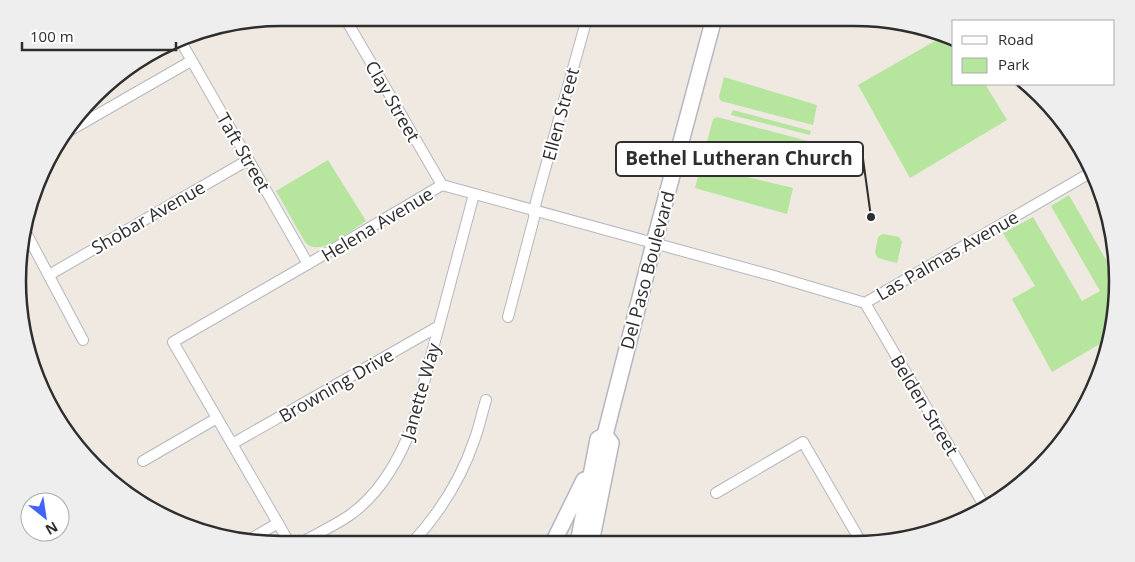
<svg xmlns="http://www.w3.org/2000/svg" width="1135" height="562" font-family="'Open Sans',sans-serif">
<style>
.green{fill:#b6e59e}
.lines{fill:none;stroke-linecap:round;stroke-linejoin:round}
.minor-casing{stroke:#b4b7c1;stroke-width:12}
.secondary-casing{stroke:#b4b7c1;stroke-width:18}
.minor{stroke:#fff;stroke-width:10}
.secondary{stroke:#fff;stroke-width:15}
.labels{text-anchor:middle;dominant-baseline:central;stroke-width:4;stroke-linejoin:round;paint-order:stroke}
.street-label{font-size:18px;fill:#2e2e2e;stroke:#fff}
.rim{fill:none;stroke:#2e2e2e;stroke-width:2.5}
.leader{fill:none;stroke:#2e2e2e;stroke-width:2}
.callout-dot{fill:#2e2e2e;stroke:#fff;stroke-width:2}
.callout{fill:#fff;stroke:#2e2e2e;stroke-width:2}
.callout-label{font-size:19px;text-anchor:middle;font-weight:bold;fill:#2e2e2e}
</style>
<rect width="100%" height="100%" fill="#efe9e1"/>
<g class="green">
<path d="M 942,37 L 954,40 L 954,84 L 985,84 L 1007,120 L 910,178 L 858,85 Z"/>
<path d="M 724,77 L 817,105 L 813,125 L 721,101 L 719,97 Z"/>
<path d="M 733,110 L 811,131 L 810,135 L 731,115 Z"/>
<path d="M 717,117 L 808,141 L 800,170 L 728,152 L 724,162 L 703,157 L 713,119 Z"/>
<path d="M 328,160 L 366,221 C 351,230 319,259 305,242 L 276,191 Z"/>
<path d="M 701,166 L 793,188 L 787,214 L 695,188 Z"/>
<path d="M 1069,195 L 1113,272 L 1117,298 L 1105,341 L 1052,372 L 1012,299 L 1035,286 L 1003,233 L 1033,217 L 1082,301 L 1100,291 L 1051,206 Z"/>
<path d="M 883,234 L 899,237 L 902,242 L 897,263 L 878,258 L 875,253 L 878,237 Z"/>
</g>
<g class="lines">
<defs>
<g id="minor">
<path d="M 345,18 L 442,185"/>
<path d="M 180,40 L 308,264"/>
<path d="M 69,131 L 191,61"/>
<path d="M 23,227 L 83,340"/>
<path d="M 49,275 L 248,160"/>
<path d="M 865,303 L 985,507"/>
<path d="M 508,317 L 534,218 L 534,211 L 537,198 L 587,18"/>
<path d="M 232,444 L 439,326"/>
<path d="M 143,461 L 217,418"/>
<path d="M 716,493 L 803,442 L 861,542"/>
<path d="M 249,540 L 278,523"/>
<path d="M 290,544 L 173,342 L 308,264 L 442,185 L 774,276 L 865,303 L 1090,173"/>
<path d="M 299,544 C 316,534 334,526 350,515 C 381,493 400,458 413,424 L 474,194"/>
<path d="M 411,544 C 438,515 461,479 474,441 C 479,428 482,413 486,400"/>
</g>
<g id="secondary">
<path d="M 605,435 L 654,243 L 714,18"/>
<path d="M 553,543 L 584,480"/>
<path d="M 582,543 L 579,538 L 598,439 L 605,435"/>
<path d="M 586,543 L 592,538 L 611,443 L 605,435"/>
</g>
</defs>
<use href="#minor" class="minor-casing"/>
<use href="#secondary" class="secondary-casing"/>
<use href="#minor" class="minor"/>
<use href="#secondary" class="secondary"/>
</g>
<g class="labels">
<g class="street-label">
<text transform="translate(393 101) rotate(60)">Clay Street</text>
<text transform="translate(560 114) rotate(-75)">Ellen Street</text>
<text transform="translate(244 152) rotate(60)">Taft Street</text>
<text transform="translate(148 217) rotate(-30)">Shobar Avenue</text>
<text transform="translate(377 224) rotate(-31)">Helena Avenue</text>
<text transform="translate(947 255) rotate(-30)">Las Palmas Avenue</text>
<text transform="translate(647 270) rotate(-75)">Del Paso Boulevard</text>
<text transform="translate(336 385) rotate(-30)">Browning Drive</text>
<text transform="translate(420 391) rotate(-74)">Janette Way</text>
<text transform="translate(925 405) rotate(59)">Belden Street</text>
</g>
</g>
<path d="M0 0H1135V562H0ZM281 26H854A255 255 0 0 1 1109 281V281A255 255 0 0 1 854 536H281A255 255 0 0 1 26 281V281A255 255 0 0 1 281 26Z" fill="#eee" fill-rule="evenodd"/>
<path class="rim" d="M281 26H854A255 255 0 0 1 1109 281V281A255 255 0 0 1 854 536H281A255 255 0 0 1 26 281V281A255 255 0 0 1 281 26Z"/>
<path class="leader" d="M871 217L863 159"/>
<circle class="callout-dot" cx="871" cy="217" r="5"/>
<rect class="callout" x="616" y="142" width="247" height="34" rx="5"/>
<g class="callout-label">
<text x="739" y="165">Bethel Lutheran Church</text>
</g>
<rect x="952" y="20" width="162" height="65" fill="#ffffff" stroke="#ababab"/>
<rect x="962" y="36" width="25" height="8" fill="#ffffff" stroke="#ababab"/>
<text x="998" y="45" font-size="15" fill="#2e2e2e">Road</text>
<rect x="962" y="58" width="25" height="15" fill="#b6e59e" stroke="#ababab"/>
<text x="998" y="70" font-size="15" fill="#2e2e2e">Park</text>
<g transform="translate(45 517) rotate(150)"><circle r="24" fill="#ffffff" stroke="#ababab"/>
<path d="M0-4L9 19L0 12L-9 19Z" fill="#4264fb"/>
<text y="-8" font-size="14" font-weight="bold" text-anchor="middle" fill="#2e2e2e">N</text>
</g>
<path d="M22 42v8h154v-8" fill="none" stroke="#2e2e2e" stroke-width="2.5"/>
<text x="30" y="42" font-size="15" fill="#2e2e2e" stroke="#ffffff" stroke-width="4" paint-order="stroke">100 m</text>
</svg>
